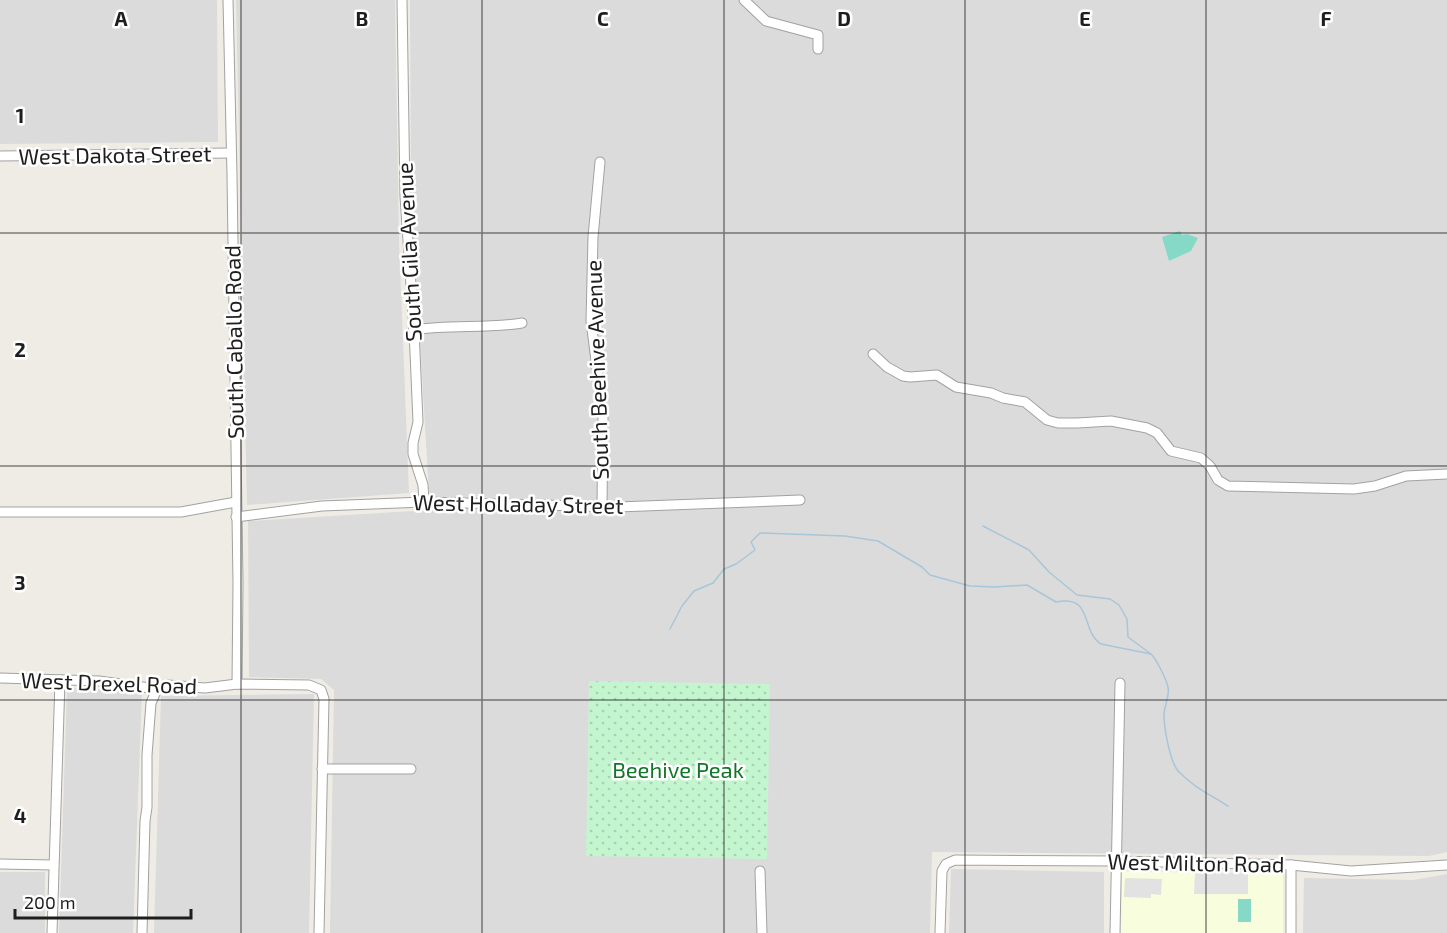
<svg xmlns="http://www.w3.org/2000/svg" width="1447" height="933" font-family="'Exo 2',sans-serif">
<defs>
<pattern id="park-dots" width="8" height="8" patternUnits="userSpaceOnUse" patternTransform="scale(1.5)"><rect width="8" height="8" fill="#c3f6cf"/><path d="M2 2h.1M6 6h.1" fill="none" stroke="#a7d2b1" stroke-width="1.8" stroke-linecap="round"/></pattern>
</defs>
<rect width="100%" height="100%" fill="#eeece4"/>
<!-- residential -->
<g fill="#dcdbdb">
<path d="M 0,0 L 217,0 L 218,142 L 0,144 Z"/>
<path d="M 236,0 L 395,0 L 399,241 L 409,493 L 247,505 Z"/>
<path d="M 410,0 L 1447,0 L 1447,852 L 1429,856 L 932,852 L 930,933 L 330,933 L 334,690 L 321,679 L 249,677 L 248,521 L 430,510 L 411,191 Z"/>
<path d="M 67,688 L 142,691 L 133,933 L 59,933 Z"/>
<path d="M 314,694 L 309,933 L 154,933 L 161,696 Z"/>
<path d="M 951,869 L 1104,872 L 1104,933 L 949,933 Z"/>
<rect x="0" y="872" width="45" height="61"/>
<path d="M 1447,874 L 1447,933 L 1303,933 L 1304,878 L 1413,880 Z"/>
</g>
<!-- education -->
<path fill="#f8fdde" d="M 1122,872 L 1283,873 L 1283,933 L 1121,933 Z"/>
<!-- park -->
<path fill="url(#park-dots)" d="M 589,681 L 770,684 L 767,859 L 586,856 Z"/>
<!-- pitch -->
<g fill="#86d9c6">
<path d="M 1180,231 L 1182,235 L 1187,234 L 1198,238 L 1191,251 L 1169,261 L 1162,237 Z"/>
<rect x="1238" y="899" width="13" height="23"/>
</g>
<!-- parking -->
<g fill="#e2e2e2">
<path d="M 1195,872 L 1248,873 L 1248,894 L 1194,894 Z"/>
<path d="M 1125,878 L 1162,879 L 1161,895 L 1151,894 L 1151,898 L 1124,897 Z"/>
</g>
<g fill="none" stroke-linecap="round" stroke-linejoin="round">
<!-- stream -->
<g stroke="#a7c6da" stroke-width="1.5">
<path d="M 983,526 L 1029,550 L 1049,572 L 1077,595 L 1110,599 L 1119,605 L 1127,619 L 1128,637 L 1151,654"/>
<path d="M 670,629 L 682,606 L 694,591 L 713,583 L 724,569 L 736,564 L 755,550 L 751,542 L 760,533 L 845,536 L 878,541 L 922,567 L 930,575 L 970,586 L 995,587 L 1027,585 L 1056,602 C 1094,594 1080,631 1101,644 L 1151,654 C 1157,660 1166,679 1168,687 C 1170,696 1164,706 1164,715 C 1164,728 1170,763 1179,772 C 1195,788 1209,794 1228,806"/>
</g>
<defs>
<g id="minor">
<path d="M 228,0 L 232,175 L 238,584 L 237,684"/>
<path d="M 402,0 L 405,196 L 414,330 L 418,422 L 413,443 L 413,454 L 423,485 L 424,502"/>
<path d="M 744,0 L 766,21 L 818,35 L 818,49"/>
<path d="M 0,156 L 231,153"/>
<path d="M 600,162 L 593,237 L 591,321 L 603,416 L 602,506"/>
<path d="M 414,330 C 450,324 486,329 522,323"/>
<path d="M 873,354 L 887,367 L 903,376 L 910,377 L 937,375 L 956,387 L 991,393 L 1003,398 L 1025,402 L 1047,420 L 1058,423 L 1077,423 L 1111,421 L 1147,428 L 1157,433 L 1171,451 L 1201,458 L 1210,466 L 1218,480 L 1228,486 L 1354,489 L 1375,486 L 1406,476 L 1447,474"/>
<path d="M 0,512 L 181,512 L 236,502"/>
<path d="M 236,517 L 322,506 L 424,502 L 618,507 L 800,500"/>
<path d="M 0,678 L 99,681 L 157,689 L 168,685 L 205,688 L 237,684 L 309,685 L 321,690 L 324,699 L 319,933"/>
<path d="M 322,769 L 411,769"/>
<path d="M 0,864 L 53,865"/>
<path d="M 1291,865 L 1291,933"/>
<path d="M 760,871 L 762,933"/>
<path d="M 52,933 L 60,680"/>
<path d="M 142,933 L 145,821 L 147,807 L 147,755 L 151,703 L 157,689"/>
<path d="M 940,933 L 942,871 L 946,864 L 955,860 L 1116,861 L 1291,865 L 1351,871 L 1447,865"/>
<path d="M 1115,933 L 1120,683"/>
</g>
</defs>
<!-- minor casing -->
<use href="#minor" stroke="#a2a2a2" stroke-width="11"/>
<!-- minor -->
<use href="#minor" stroke="#fff" stroke-width="9"/>
</g>
<!-- grid -->
<path fill="none" stroke="#1e1e1e" stroke-width="1.5" stroke-opacity="0.55" d="M 241,0 L 241,933M 482,0 L 482,933M 724,0 L 724,933M 965,0 L 965,933M 1206,0 L 1206,933M 0,233 L 1447,233M 0,466 L 1447,466M 0,700 L 1447,700"/>
<g text-anchor="middle" stroke-width="5" stroke-linejoin="round" paint-order="stroke">
<!-- street labels -->
<g font-size="22" fill="#1e1e1e" stroke="#fff">
<text transform="translate(115 155) rotate(-1)" y="8">West Dakota Street</text>
<text transform="translate(409 252) rotate(-93)" y="8">South Gila Avenue</text>
<text transform="translate(234 342) rotate(-91)" y="8">South Caballo Road</text>
<text transform="translate(597 370) rotate(-92)" y="8">South Beehive Avenue</text>
<text transform="translate(518 504) rotate(1)" y="8">West Holladay Street</text>
<text transform="translate(109 683) rotate(2)" y="8">West Drexel Road</text>
<text transform="translate(1196 863) rotate(1)" y="8">West Milton Road</text>
</g>
<!-- park labels -->
<g font-size="22" fill="#11762a" stroke="#fff">
<text x="678" y="778">Beehive Peak</text>
</g>
</g>
<g font-size="20" text-anchor="middle" font-weight="bold" fill="#1e1e1e" stroke="#fff" stroke-width="5" stroke-linejoin="round" paint-order="stroke">
<text x="121" y="26">A</text>
<text x="362" y="26">B</text>
<text x="603" y="26">C</text>
<text x="844" y="26">D</text>
<text x="1085" y="26">E</text>
<text x="1326" y="26">F</text>
<text x="20" y="123">1</text>
<text x="20" y="357">2</text>
<text x="20" y="590">3</text>
<text x="20" y="823">4</text>
</g>
<!-- scale -->
<path d="M15 909v9h176v-9" fill="none" stroke="#1e1e1e" stroke-width="3"/>
<text x="24" y="909" font-size="18" fill="#1e1e1e" stroke="#ffffff" stroke-width="4.5" paint-order="stroke">200 m</text>
</svg>
